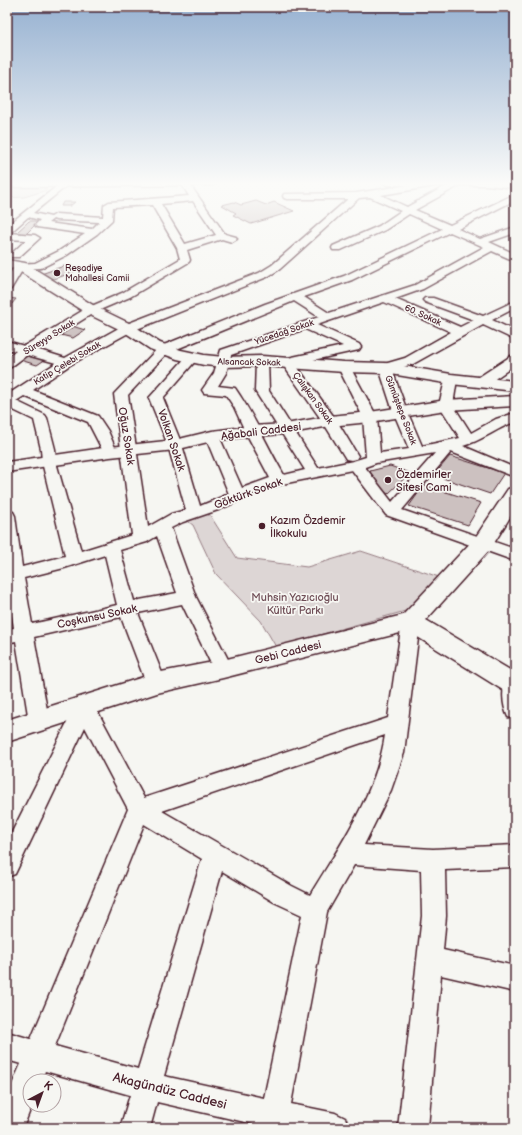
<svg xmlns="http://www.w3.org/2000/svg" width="522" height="1135" font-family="'Balsamiq Sans',sans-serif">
<rect width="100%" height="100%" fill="#f6f6f2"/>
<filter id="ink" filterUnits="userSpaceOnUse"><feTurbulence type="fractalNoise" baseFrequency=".025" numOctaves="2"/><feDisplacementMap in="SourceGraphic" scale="8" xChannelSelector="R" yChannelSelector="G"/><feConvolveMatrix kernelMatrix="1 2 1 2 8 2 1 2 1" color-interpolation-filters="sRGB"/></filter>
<g filter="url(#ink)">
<!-- green -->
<g fill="#ddd6d5" stroke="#947a80">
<path d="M 41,186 L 47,190 L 24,197 L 7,198 L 7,187 Z"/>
<path d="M 208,512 L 237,558 L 307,567 L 361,551 L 442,578 L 409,610 L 276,647 L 261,621 L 216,574 L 193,525 L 184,519 Z"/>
</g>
<!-- building -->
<g fill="#ccc1c0" stroke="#4a1f2b">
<path d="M 256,201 L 266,205 L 274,202 L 294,211 L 251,224 L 233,215 L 236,213 L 222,205 L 234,202 L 241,205 Z"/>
<path d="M 63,202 L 75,202 L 70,206 L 61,206 Z"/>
<path d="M 29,221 L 39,221 L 26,234 L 16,233 Z"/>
<path d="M 64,266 L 74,272 L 51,280 L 41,274 Z"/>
<path d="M 7,298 L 16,299 L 11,305 L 7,305 Z"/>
<path d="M 72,326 L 85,330 L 73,338 L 61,335 Z"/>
<path d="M 28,353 L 46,359 L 37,365 L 20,360 Z"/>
<path d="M 450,456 L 504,473 L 490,494 L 434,475 Z"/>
<path d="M 390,466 L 410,473 L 388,494 L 376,486 L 370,471 Z"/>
<path d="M 424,485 L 481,503 L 468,525 L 409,506 Z"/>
</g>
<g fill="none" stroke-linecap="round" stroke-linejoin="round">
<defs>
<g id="minor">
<path d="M 62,182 L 66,182 L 69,184 L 33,213 L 51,217 L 56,214 L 103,217 L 104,205 L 109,202 L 189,196 L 181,183 L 182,182 L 188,182 L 225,234 L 236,237 L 237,239 L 232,242 L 222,239 L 187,250 L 190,260 L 189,262 L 130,297 L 95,312 L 36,349 L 65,358 L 124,325 L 259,273 L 272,265 L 348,199 L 287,199 L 284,198 L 283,196 L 284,194 L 356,193 L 428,182 L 445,182 L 441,185 L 381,195 L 407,207 L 453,182 L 463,182 L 462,184 L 415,210 L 450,225 L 515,194 L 515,200 L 458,229 L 480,239 L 515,227 L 515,233 L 489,242 L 515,254 L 515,261 L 492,251 L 423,289 L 395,299 L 460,327 L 474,320 L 425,302 L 423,300 L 425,298 L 433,298 L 483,316 L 515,301 L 515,308 L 492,320 L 515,331 L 515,340 L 483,325 L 413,364 L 392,370 L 407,411 L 422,446 L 460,438 L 439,405 L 446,376 L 456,376 L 457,379 L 453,405 L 471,433 L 496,419 L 515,413 L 515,422 C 497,428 481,441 463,446 L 515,468 L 515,477 L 451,452 L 402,510 L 515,549 L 515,561 L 386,515 L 352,470 L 282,484 L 260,491 L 221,509 L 183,522 L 171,528 L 196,597 L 233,669 L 230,674 L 223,676 L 216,674 L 182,604 L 138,613 L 166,683 L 163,688 L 156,690 L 149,688 L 146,683 L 121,617 L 34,637 L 49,721 L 46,727 L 39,729 L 32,727 L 29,721 L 16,641 L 7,643 L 7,629 L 14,628 L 7,582 L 7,511 L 13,512 L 15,516 L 22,567 L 65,556 L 42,462 L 41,449 L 34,420 L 7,407 L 7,395 L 56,363 L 27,355 L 11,367 L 7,368 L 7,358 L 16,351 L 7,349 L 7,341 L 24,346 L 87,308 L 122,293 L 180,259 L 177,248 L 152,205 L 113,207 L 112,220 L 97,234 L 67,255 L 41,268 L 23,269 L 11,289 L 7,290 L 7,278 L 16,264 L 35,263 L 59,251 L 85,234 L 37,227 L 35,225 L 40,220 L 28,217 L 10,233 L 35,235 L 40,238 L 19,257 L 11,257 L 10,255 L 26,240 L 7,239 L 7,226 ZM 370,197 L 401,211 L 379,226 L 333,246 L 332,248 L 333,250 L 341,250 L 385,230 L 409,214 L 442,229 L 344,276 L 265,304 L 159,347 L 114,394 L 132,535 L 81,551 L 56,462 L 55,449 L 47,418 L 45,415 L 16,401 L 24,396 L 88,422 L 105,455 L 110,456 L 115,455 L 117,452 L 108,431 L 98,416 L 33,390 L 70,365 L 132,331 L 267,277 L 280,269 L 359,198 ZM 193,201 L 216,235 L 185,244 L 161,204 ZM 53,219 L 56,220 L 99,222 L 92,229 L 48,223 ZM 450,232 L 484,247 L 415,285 L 329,313 L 304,297 L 352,280 ZM 294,301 L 319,317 L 221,350 L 214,373 L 202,390 L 204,393 L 226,395 L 234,407 L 245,431 L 270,478 L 242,488 L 219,436 L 217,433 L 212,432 L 207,433 L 205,436 L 229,494 L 200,506 L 182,445 L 163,398 L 198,358 L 196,355 L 188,355 L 149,398 L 168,445 L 186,510 L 171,514 L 148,527 L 128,395 L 167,353 ZM 384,302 L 451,332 L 405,358 L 381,365 L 379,368 L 393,411 L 409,449 L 380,453 L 377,417 L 350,367 L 348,364 L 340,364 L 338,367 L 363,417 L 366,457 L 353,461 L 318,468 L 269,391 L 268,361 L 266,358 L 258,358 L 256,361 L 255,391 L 305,470 L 284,475 C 267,446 254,415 235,388 L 218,386 L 226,373 L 231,355 L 305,329 L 343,346 L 283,359 L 281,362 L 323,422 L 346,459 L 351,460 L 356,459 L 358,456 L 337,421 L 295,364 L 359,350 L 361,347 L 359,344 L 317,325 ZM 435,453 L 392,502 L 365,467 L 376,463 ZM 157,536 L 177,593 L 134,601 L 120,550 L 147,542 ZM 105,555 L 117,605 L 32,624 L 24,578 L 64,568 Z"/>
<path d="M 515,355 L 515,365 L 486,385 L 476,385 L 475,382 L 476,379 L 511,356 Z"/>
<path d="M 411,615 L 417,617 L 420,622 L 404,753 L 391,790 L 364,845 L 433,849 L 515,845 L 515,867 L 445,870 L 446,916 L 443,950 L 515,966 L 515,992 L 441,975 L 428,1128 L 398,1128 L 422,916 L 421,870 L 354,865 L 327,912 L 291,1104 L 335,1113 L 345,1118 L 350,1128 L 257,1128 L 258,1125 L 157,1102 L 150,1128 L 120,1128 L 130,1095 L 45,1071 L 41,1081 L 30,1081 L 30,1105 L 32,1105 L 23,1128 L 7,1128 L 7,1096 L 21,1064 L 7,1060 L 7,1032 L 31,1039 L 128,809 L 85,727 L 15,874 L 7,877 L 7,842 L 78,701 L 85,699 L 92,701 L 144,798 L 388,718 L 402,622 L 405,617 ZM 385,735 C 377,792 340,846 310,895 L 292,886 L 162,811 ZM 144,824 L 202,859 L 138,1069 L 55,1046 ZM 222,871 L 274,902 L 302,915 L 264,1098 L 164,1076 Z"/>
<path d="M 515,674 L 515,719 L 508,717 C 502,705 501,686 508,676 Z"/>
</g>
<g id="tertiary">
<path d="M 7,182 L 217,182 L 212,185 L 7,187 Z"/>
<path d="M 382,182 L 515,182 L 515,188 L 487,185 L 387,185 Z"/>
<path d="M 7,260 L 25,263 L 96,307 L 133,325 L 160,343 L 181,350 L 204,355 L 224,357 L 262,356 L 344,362 L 385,363 L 451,374 L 515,381 L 515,391 L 451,384 L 385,373 L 344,372 L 262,366 L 224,367 L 204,365 L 177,359 L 150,349 L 123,331 L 86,313 L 16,269 L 7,268 Z"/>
<path d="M 515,396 L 515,406 L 446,410 L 370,422 L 330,426 L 286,434 L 252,436 L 212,441 L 175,450 L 110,457 L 7,472 L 7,462 L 110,447 L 175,440 L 212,431 L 252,426 L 286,424 L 330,416 L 370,412 L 446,400 Z"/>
</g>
<path id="secondary" d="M 515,487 L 515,509 L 491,548 L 426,620 L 515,673 L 515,695 L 506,692 L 408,631 L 223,678 L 157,693 L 7,742 L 7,720 L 156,673 L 223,660 L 403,615 L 475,538 L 508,489 Z"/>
</defs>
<!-- minor casing -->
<use href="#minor" stroke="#4a1f2b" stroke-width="3"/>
<!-- tertiary casing -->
<use href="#tertiary" stroke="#4a1f2b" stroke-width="3"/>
<!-- secondary casing -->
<use href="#secondary" stroke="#4a1f2b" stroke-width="3"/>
<!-- minor -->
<use href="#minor" fill="#f6f6f2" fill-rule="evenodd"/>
<!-- tertiary -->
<use href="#tertiary" fill="#f6f6f2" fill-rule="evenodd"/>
<!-- secondary -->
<use href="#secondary" fill="#f6f6f2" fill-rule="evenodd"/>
</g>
</g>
<!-- sky -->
<linearGradient id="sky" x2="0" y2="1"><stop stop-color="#96b1d1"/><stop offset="0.54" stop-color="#fbfbf9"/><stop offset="1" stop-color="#fbfbf9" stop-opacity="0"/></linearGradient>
<rect width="522" height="340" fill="url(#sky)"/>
<!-- markers -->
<g fill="#4a1f2b" stroke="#f6f6f2" stroke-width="1.5">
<circle cx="57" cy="273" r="4"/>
<circle cx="388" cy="480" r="4"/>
<circle cx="262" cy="526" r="4"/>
</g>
<g text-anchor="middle" stroke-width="3.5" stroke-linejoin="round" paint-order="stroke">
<!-- far-poi labels -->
<g font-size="9" fill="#4a1f2b" stroke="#f6f6f2" text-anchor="start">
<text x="65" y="271">Reşadiye<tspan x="65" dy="10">Mahallesi Camii</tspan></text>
</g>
<!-- far-street labels -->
<g font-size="9" fill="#4a1f2b" stroke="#f6f6f2">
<text transform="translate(423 315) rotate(24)" y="3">60. Sokak</text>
<text transform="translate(284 332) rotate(-19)" y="3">Yücedağ Sokak</text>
<text transform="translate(49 337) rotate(-32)" y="3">Süreyya Sokak</text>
<text transform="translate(249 362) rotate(1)" y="3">Alsancak Sokak</text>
<text transform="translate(67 363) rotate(-31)" y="3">Katip Çelebi Sokak</text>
<text transform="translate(313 398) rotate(54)" y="3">Çalışkan Sokak</text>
<text transform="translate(401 410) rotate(69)" y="3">Gümüştepe Sokak</text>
</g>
<!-- street labels -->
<g font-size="11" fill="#4a1f2b" stroke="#f6f6f2">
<text transform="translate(261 431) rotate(-7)" y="4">Ağabali Caddesi</text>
<text transform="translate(127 436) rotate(81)" y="4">Oğuz Sokak</text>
<text transform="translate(172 440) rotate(71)" y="4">Volkan Sokak</text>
<text transform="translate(248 493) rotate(-20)" y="4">Göktürk Sokak</text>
<text transform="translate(97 616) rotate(-12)" y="4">Coşkunsu Sokak</text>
<text transform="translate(288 652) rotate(-14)" y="4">Gebi Caddesi</text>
</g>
<!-- poi labels -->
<g font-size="11" fill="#4a1f2b" stroke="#f6f6f2" text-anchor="start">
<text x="396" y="478">Özdemirler<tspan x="396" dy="13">Sitesi Cami</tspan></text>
<text x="270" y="524">Kazım Özdemir<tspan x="270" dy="13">İlkokulu</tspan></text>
</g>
<!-- park labels -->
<g font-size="11" fill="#6f4d56" stroke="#f6f6f2">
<text x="295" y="601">Muhsin Yazıcıoğlu<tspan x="295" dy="13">Kültür Parkı</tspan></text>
</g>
<!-- near-street labels -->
<g font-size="13" fill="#4a1f2b" stroke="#f6f6f2">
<text transform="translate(170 1090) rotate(14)" y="5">Akagündüz Caddesi</text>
</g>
</g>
<!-- margin -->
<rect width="522" height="1135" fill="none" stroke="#f6f6f2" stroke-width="24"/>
<rect x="12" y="12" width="498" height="1111" fill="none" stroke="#4a1f2b" stroke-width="1.5" filter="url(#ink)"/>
<!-- north arrow -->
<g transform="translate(42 1093) rotate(41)"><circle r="19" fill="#f6f6f2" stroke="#b1a0a2"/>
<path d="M0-3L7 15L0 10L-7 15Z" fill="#4a1f2b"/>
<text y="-6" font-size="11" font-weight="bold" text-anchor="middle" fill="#4a1f2b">K</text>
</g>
</svg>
